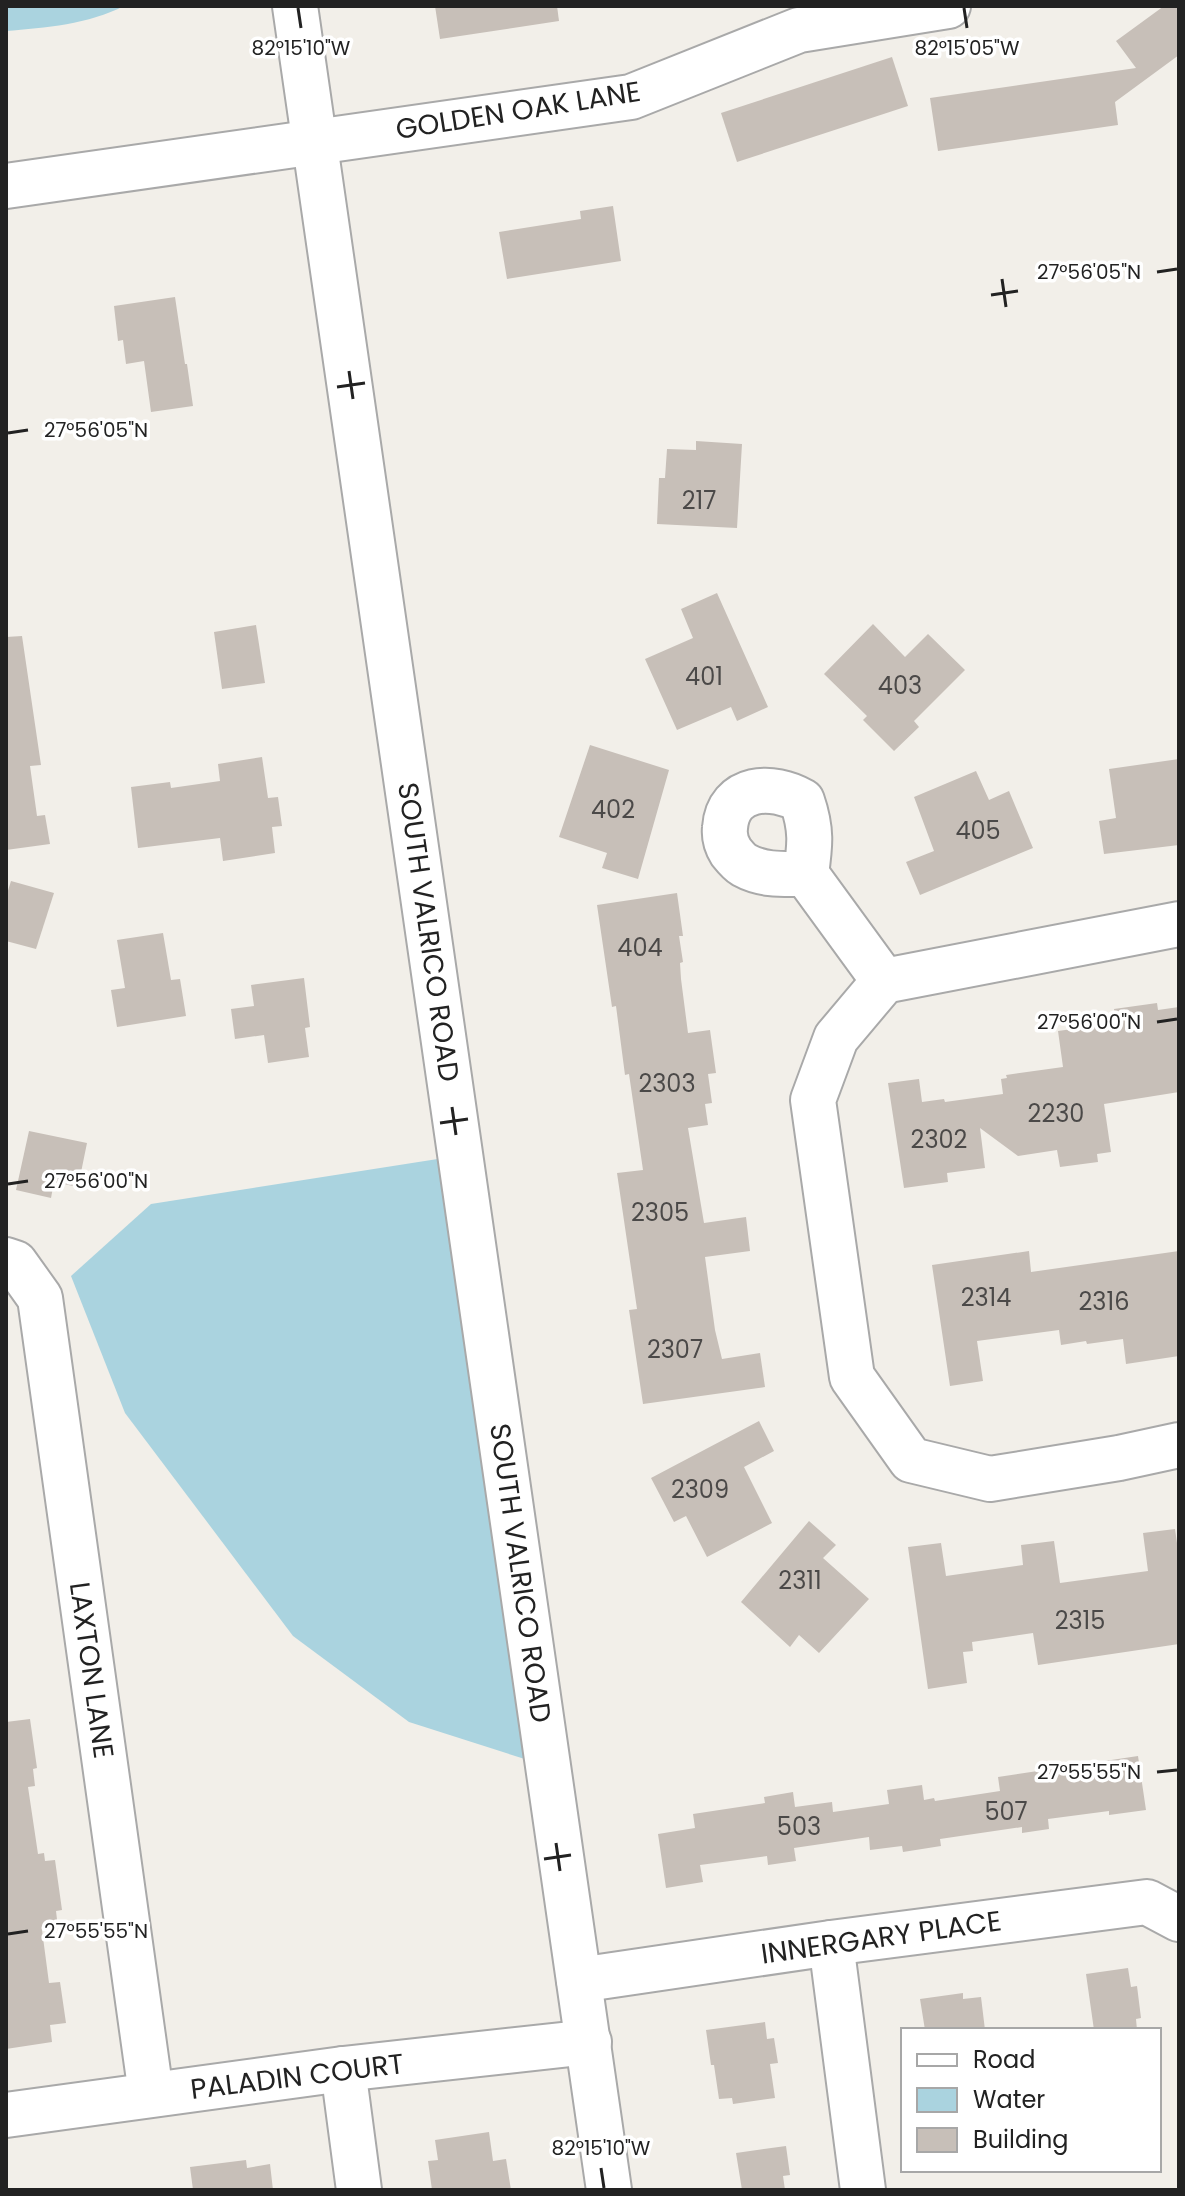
<svg xmlns="http://www.w3.org/2000/svg" width="1185" height="2196" font-family="Poppins,sans-serif">
<rect width="100%" height="100%" fill="#f2efe9"/>
<!-- water -->
<g fill="#aad3df">
<path d="M 6,6 L 124,6 C 89,24 45,28 6,31 Z"/>
<path d="M 444,1158 L 531,1761 L 409,1722 L 293,1636 L 125,1413 L 71,1276 L 151,1204 Z"/>
</g>
<!-- building -->
<g fill="#c7bfb8">
<path d="M 435,6 L 557,6 L 559,21 L 440,39 Z"/>
<path d="M 1164,6 L 1179,6 L 1179,55 L 1115,102 L 1118,125 L 938,151 L 930,98 L 1136,68 L 1116,41 Z"/>
<path d="M 892,57 L 908,106 L 737,162 L 721,113 Z"/>
<path d="M 613,206 L 621,261 L 507,279 L 499,232 L 581,219 L 580,211 Z"/>
<path d="M 175,297 L 185,364 L 187,364 L 193,406 L 151,412 L 144,361 L 126,364 L 123,340 L 118,341 L 114,306 Z"/>
<path d="M 696,441 L 742,444 L 737,528 L 657,524 L 659,478 L 665,478 L 667,449 L 696,450 Z"/>
<path d="M 717,593 L 768,707 L 737,721 L 731,707 L 677,730 L 645,659 L 693,638 L 681,609 Z"/>
<path d="M 873,624 L 905,657 L 928,634 L 965,670 L 914,721 L 919,727 L 894,751 L 863,720 L 867,716 L 824,674 Z"/>
<path d="M 256,625 L 265,683 L 222,689 L 214,632 Z"/>
<path d="M 22,636 L 41,765 L 30,766 L 37,816 L 45,815 L 50,844 L 6,850 L 6,637 Z"/>
<path d="M 590,745 L 669,770 L 638,879 L 602,868 L 607,853 L 559,837 Z"/>
<path d="M 262,757 L 268,798 L 278,797 L 282,826 L 272,827 L 275,853 L 223,861 L 220,838 L 138,848 L 131,787 L 170,782 L 171,788 L 220,781 L 218,764 Z"/>
<path d="M 1179,759 L 1179,845 L 1104,854 L 1099,821 L 1116,818 L 1109,769 Z"/>
<path d="M 976,771 L 989,800 L 1009,791 L 1033,848 L 920,895 L 906,862 L 934,851 L 914,797 Z"/>
<path d="M 11,881 L 54,893 L 36,949 L 6,941 L 6,897 Z"/>
<path d="M 677,893 L 683,936 L 679,936 L 683,962 L 680,963 L 681,979 L 688,1033 L 710,1030 L 716,1073 L 708,1074 L 712,1103 L 705,1104 L 708,1125 L 688,1128 L 704,1223 L 746,1217 L 750,1251 L 705,1257 L 715,1330 L 722,1359 L 760,1353 L 765,1387 L 643,1404 L 629,1310 L 637,1309 L 617,1173 L 643,1170 L 629,1074 L 625,1075 L 616,1006 L 612,1007 L 597,905 Z"/>
<path d="M 163,933 L 171,980 L 180,979 L 186,1016 L 117,1027 L 111,990 L 125,988 L 117,940 Z"/>
<path d="M 304,978 L 310,1027 L 305,1028 L 309,1057 L 268,1063 L 264,1035 L 235,1039 L 231,1009 L 254,1006 L 251,985 Z"/>
<path d="M 1157,1003 L 1158,1010 L 1179,1007 L 1179,1092 L 1104,1104 L 1111,1152 L 1097,1154 L 1098,1162 L 1060,1167 L 1057,1150 L 1018,1156 L 980,1128 L 985,1168 L 947,1173 L 948,1182 L 904,1188 L 888,1083 L 919,1079 L 922,1102 L 944,1099 L 945,1102 L 1003,1094 L 1001,1079 L 1007,1078 L 1006,1075 L 1063,1067 L 1058,1031 L 1116,1023 L 1114,1009 Z"/>
<path d="M 29,1131 L 87,1143 L 78,1187 L 54,1182 L 51,1198 L 16,1190 Z"/>
<path d="M 1029,1251 L 1031,1272 L 1179,1251 L 1179,1356 L 1126,1364 L 1123,1339 L 1087,1344 L 1086,1341 L 1061,1345 L 1059,1330 L 977,1341 L 983,1381 L 950,1386 L 932,1265 Z"/>
<path d="M 759,1421 L 774,1451 L 744,1467 L 772,1523 L 707,1557 L 686,1516 L 674,1522 L 651,1478 Z"/>
<path d="M 809,1521 L 836,1545 L 823,1558 L 869,1599 L 819,1653 L 799,1635 L 790,1647 L 741,1602 Z"/>
<path d="M 1175,1529 L 1179,1557 L 1179,1644 L 1038,1665 L 1033,1633 L 972,1642 L 973,1651 L 963,1652 L 967,1683 L 928,1689 L 908,1547 L 941,1543 L 946,1576 L 1023,1565 L 1021,1545 L 1054,1541 L 1060,1583 L 1148,1571 L 1143,1533 Z"/>
<path d="M 30,1719 L 37,1768 L 33,1769 L 35,1786 L 28,1787 L 38,1854 L 44,1853 L 45,1861 L 55,1860 L 62,1910 L 56,1911 L 58,1928 L 42,1930 L 49,1983 L 60,1982 L 66,2023 L 50,2025 L 52,2042 L 6,2049 L 6,1722 Z"/>
<path d="M 1138,1756 L 1146,1810 L 1109,1815 L 1109,1811 L 1048,1819 L 1049,1829 L 1022,1833 L 1022,1827 L 940,1839 L 941,1846 L 903,1852 L 902,1846 L 870,1850 L 869,1837 L 794,1848 L 796,1861 L 768,1865 L 767,1856 L 700,1865 L 703,1882 L 666,1888 L 658,1834 L 695,1828 L 693,1814 L 765,1803 L 764,1797 L 793,1792 L 795,1807 L 832,1802 L 833,1812 L 889,1804 L 887,1790 L 922,1785 L 924,1800 L 934,1798 L 935,1801 L 1000,1791 L 998,1777 Z"/>
<path d="M 1128,1968 L 1131,1987 L 1137,1986 L 1141,2018 L 1136,2019 L 1137,2030 L 1094,2030 L 1086,1974 Z"/>
<path d="M 963,1993 L 963,1999 L 981,1997 L 985,2030 L 925,2030 L 920,1999 Z"/>
<path d="M 765,2022 L 767,2039 L 774,2038 L 778,2063 L 770,2064 L 775,2098 L 733,2104 L 732,2098 L 719,2099 L 714,2065 L 711,2065 L 706,2030 Z"/>
<path d="M 489,2132 L 493,2161 L 506,2159 L 511,2190 L 432,2190 L 428,2161 L 438,2160 L 435,2140 Z"/>
<path d="M 786,2146 L 790,2175 L 783,2176 L 785,2190 L 742,2190 L 736,2153 Z"/>
<path d="M 246,2160 L 247,2168 L 270,2164 L 273,2190 L 193,2190 L 190,2167 Z"/>
</g>
<g fill="none" stroke-linecap="round" stroke-linejoin="round">
<defs>
<g id="minor">
<path d="M 295,6 L 609,2190"/>
<path d="M 6,186 L 631,97 L 799,30 L 948,6"/>
<path d="M 806,874 C 785,874 764,876 744,865 C 739,862 735,857 731,852 C 726,844 724,837 725,828 C 728,785 773,784 802,801 C 812,830 810,845 806,874 L 884,981"/>
<path d="M 1179,924 L 884,981 L 836,1038 L 813,1100 L 852,1377 L 911,1460 L 990,1479 L 1119,1458 L 1179,1445"/>
<path d="M 6,1260 L 15,1263 L 40,1298 L 151,2094"/>
<path d="M 831,1943 L 863,2190"/>
<path d="M 579,1980 L 831,1943 L 1147,1902 L 1179,1919"/>
<path d="M 343,2069 L 359,2190"/>
<path d="M 6,2115 L 343,2069 L 589,2042"/>
</g>
</defs>
<!-- minor casing -->
<use href="#minor" stroke="#a9a9a9" stroke-width="48"/>
<!-- minor -->
<use href="#minor" stroke="#fff" stroke-width="44"/>
</g>
<!-- ticks -->
<path fill="none" stroke="#222" stroke-width="3" d="M 298,8 L 301,28M 964,8 L 967,28M 1157,272 L 1177,269M 1002,279 L 1006,307M 991,295 L 1018,291M 349,371 L 353,399M 337,387 L 365,383M 8,433 L 28,430M 1157,1022 L 1177,1019M 452,1107 L 456,1135M 440,1123 L 468,1119M 8,1184 L 28,1181M 1157,1772 L 1177,1770M 556,1843 L 560,1871M 544,1859 L 571,1855M 8,1934 L 28,1931M 601,2168 L 604,2188"/>
<g text-anchor="middle" stroke-width="7" stroke-linejoin="round" paint-order="stroke">
<!-- number labels -->
<g font-size="24" fill="#4b4948">
<text x="699" y="509">217</text>
<text x="704" y="685">401</text>
<text x="900" y="694">403</text>
<text x="613" y="818">402</text>
<text x="978" y="839">405</text>
<text x="640" y="956">404</text>
<text x="667" y="1092">2303</text>
<text x="1056" y="1122">2230</text>
<text x="939" y="1148">2302</text>
<text x="660" y="1221">2305</text>
<text x="986" y="1306">2314</text>
<text x="1104" y="1310">2316</text>
<text x="675" y="1358">2307</text>
<text x="700" y="1498">2309</text>
<text x="800" y="1589">2311</text>
<text x="1080" y="1629">2315</text>
<text x="1006" y="1820">507</text>
<text x="799" y="1835">503</text>
</g>
<!-- street labels -->
<g font-size="28" fill="#222" stroke="#fff">
<text transform="translate(518 110) rotate(-9)" y="10">GOLDEN OAK LANE</text>
<text transform="translate(429 932) rotate(82)" y="10">SOUTH VALRICO ROAD</text>
<text transform="translate(521 1573) rotate(82)" y="10">SOUTH VALRICO ROAD</text>
<text transform="translate(92 1670) rotate(82)" y="10">LAXTON LANE</text>
<text transform="translate(881 1937) rotate(-8)" y="10">INNERGARY PLACE</text>
<text transform="translate(297 2076) rotate(-7)" y="10">PALADIN COURT</text>
</g>
</g>
<g font-size="20" text-anchor="middle" fill="#222" stroke="#fff" stroke-width="7" stroke-linejoin="round" paint-order="stroke">
<text x="301" y="55">82°15'10"W</text>
<text x="967" y="55">82°15'05"W</text>
<text x="1089" y="279">27°56'05"N</text>
<text x="96" y="437">27°56'05"N</text>
<text x="1089" y="1029">27°56'00"N</text>
<text x="96" y="1188">27°56'00"N</text>
<text x="1089" y="1779">27°55'55"N</text>
<text x="96" y="1938">27°55'55"N</text>
<text x="601" y="2155">82°15'10"W</text>
</g>
<!-- border -->
<rect width="1185" height="2196" fill="none" stroke="#222222" stroke-width="16"/>
<!-- legend -->
<rect x="901" y="2028" width="260" height="144" fill="#ffffff" stroke="#a7a7a7" stroke-width="2"/>
<rect x="917" y="2054" width="40" height="12" fill="#ffffff" stroke="#a7a7a7" stroke-width="2"/>
<text x="973" y="2068" font-size="24" fill="#222222">Road</text>
<rect x="917" y="2088" width="40" height="24" fill="#aad3df" stroke="#a7a7a7" stroke-width="2"/>
<text x="973" y="2108" font-size="24" fill="#222222">Water</text>
<rect x="917" y="2128" width="40" height="24" fill="#c7bfb8" stroke="#a7a7a7" stroke-width="2"/>
<text x="973" y="2148" font-size="24" fill="#222222">Building</text>
</svg>
